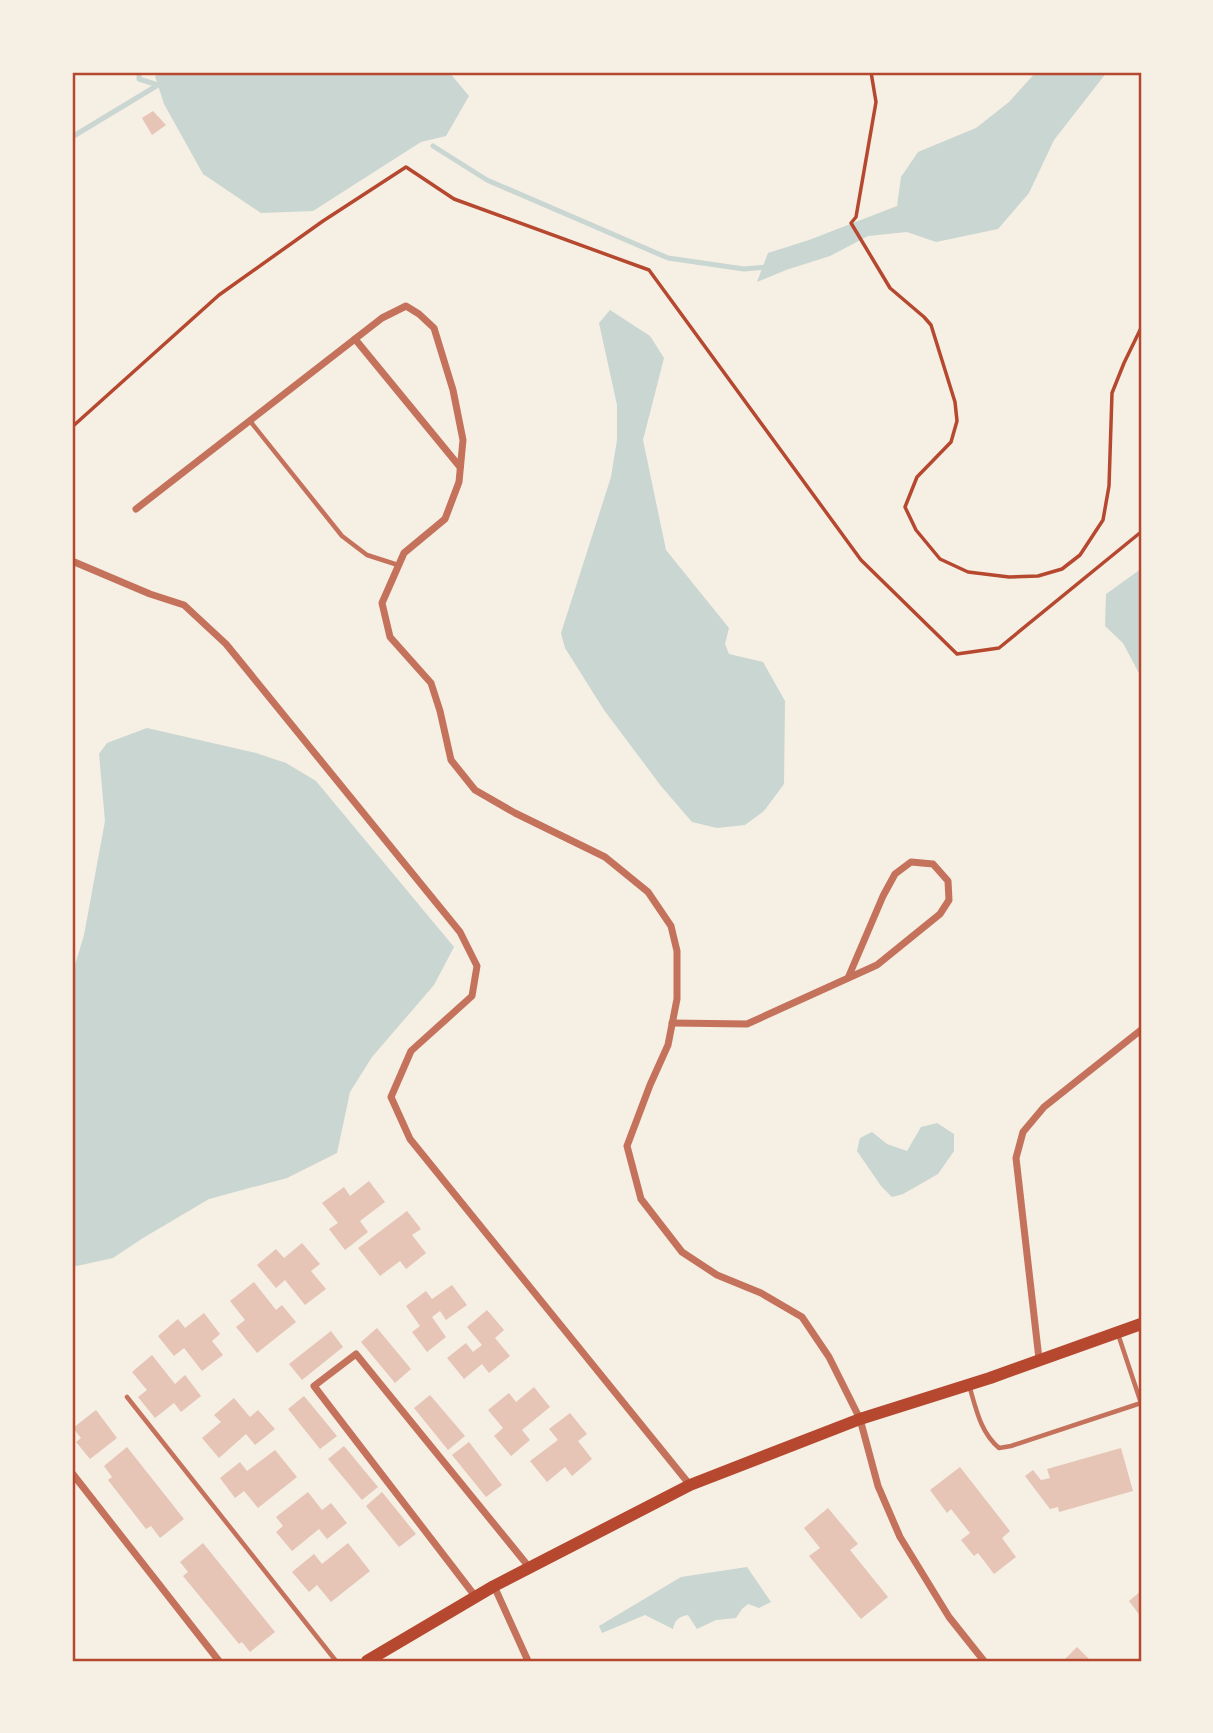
<svg xmlns="http://www.w3.org/2000/svg" width="1213" height="1733" font-family="'Public Sans',sans-serif">
<rect width="100%" height="100%" fill="#f6efe4"/>
<!-- water -->
<g fill="#c9d6d2">
<path d="M 162,72 L 449,72 L 469,96 L 446,136 L 421,142 L 313,211 L 261,213 L 203,174 L 164,104 L 155,76 Z"/>
<path d="M 1036,72 L 1107,72 L 1054,140 L 1029,193 L 998,229 L 936,242 L 907,232 L 868,236 L 830,256 L 786,270 L 757,282 L 768,253 L 809,240 L 897,206 L 901,177 L 918,152 L 976,128 L 1009,102 Z"/>
<path d="M 610,310 L 650,336 L 664,358 L 643,440 L 666,550 L 729,628 L 725,644 L 729,654 L 763,662 L 785,701 L 784,784 L 764,811 L 745,825 L 717,828 L 692,822 L 661,786 L 604,710 L 565,648 L 561,633 L 611,477 L 617,440 L 617,405 L 599,323 Z"/>
<path d="M 1141,569 L 1141,677 L 1123,643 L 1105,626 L 1106,594 Z"/>
<path d="M 147,728 L 256,753 L 286,763 L 316,781 L 454,947 L 434,985 L 372,1057 L 350,1092 L 337,1153 L 287,1178 L 209,1199 L 143,1238 L 113,1258 L 72,1267 L 72,975 L 84,935 L 105,821 L 99,754 L 107,743 Z"/>
<path d="M 937,1123 L 954,1134 L 954,1151 L 938,1174 L 903,1194 L 892,1197 L 881,1186 L 857,1151 L 860,1138 L 872,1132 L 887,1144 L 907,1151 L 921,1127 Z"/>
<path d="M 747,1567 L 771,1602 L 759,1608 L 748,1604 L 742,1609 L 736,1618 L 716,1620 L 697,1629 L 688,1615 C 678,1617 675,1620 673,1629 L 645,1615 L 602,1633 L 599,1626 L 681,1577 Z"/>
</g>
<g fill="none" stroke-linecap="round" stroke-linejoin="round">
<!-- stream -->
<g stroke="#c9d6d2" stroke-width="5">
<path d="M 139,72 L 139,79 L 158,85"/>
<path d="M 72,137 L 158,85"/>
<path d="M 433,146 L 487,180 L 668,258 L 744,269 L 767,267"/>
</g>
</g>
<!-- building -->
<g fill="#e6c5b7">
<path d="M 153,111 L 166,125 L 152,135 L 142,118 Z"/>
<path d="M 369,1181 L 385,1202 L 360,1221 L 368,1232 L 345,1250 L 329,1229 L 338,1223 L 322,1203 L 344,1187 L 350,1196 Z"/>
<path d="M 407,1211 L 421,1229 L 412,1235 L 426,1253 L 406,1269 L 400,1261 L 380,1276 L 358,1248 Z"/>
<path d="M 302,1243 L 320,1264 L 311,1271 L 326,1289 L 305,1305 L 285,1280 L 276,1288 L 257,1265 L 276,1249 L 284,1258 Z"/>
<path d="M 254,1282 L 276,1310 L 282,1305 L 296,1322 L 257,1353 L 236,1327 L 245,1320 L 230,1301 Z"/>
<path d="M 452,1285 L 467,1305 L 446,1320 L 440,1311 L 432,1317 L 446,1337 L 427,1352 L 412,1332 L 420,1326 L 406,1306 L 426,1291 L 432,1299 Z"/>
<path d="M 487,1310 L 504,1330 L 495,1338 L 510,1356 L 489,1373 L 482,1364 L 464,1379 L 447,1358 L 466,1343 L 473,1352 L 482,1345 L 467,1327 Z"/>
<path d="M 204,1313 L 220,1334 L 212,1341 L 223,1355 L 202,1371 L 184,1348 L 174,1356 L 158,1336 L 178,1319 L 185,1328 Z"/>
<path d="M 377,1328 L 411,1369 L 395,1383 L 361,1342 Z"/>
<path d="M 331,1331 L 343,1347 L 302,1380 L 289,1364 Z"/>
<path d="M 152,1355 L 175,1384 L 185,1375 L 201,1396 L 181,1412 L 174,1403 L 155,1418 L 138,1397 L 147,1390 L 132,1372 Z"/>
<path d="M 534,1387 L 550,1407 L 522,1430 L 530,1440 L 511,1456 L 494,1436 L 503,1428 L 488,1410 L 509,1393 L 516,1402 Z"/>
<path d="M 430,1395 L 465,1436 L 448,1450 L 414,1408 Z"/>
<path d="M 304,1396 L 337,1436 L 320,1449 L 288,1409 Z"/>
<path d="M 234,1398 L 250,1417 L 258,1410 L 275,1429 L 255,1445 L 246,1434 L 219,1458 L 202,1438 L 221,1422 L 214,1415 Z"/>
<path d="M 96,1410 L 117,1438 L 90,1459 L 76,1442 L 81,1438 L 73,1428 Z"/>
<path d="M 570,1413 L 587,1434 L 578,1441 L 592,1459 L 572,1476 L 565,1467 L 547,1482 L 530,1461 L 558,1440 L 549,1429 Z"/>
<path d="M 469,1442 L 502,1485 L 486,1497 L 452,1455 Z"/>
<path d="M 344,1446 L 378,1487 L 362,1500 L 328,1459 Z"/>
<path d="M 127,1447 L 184,1519 L 160,1538 L 151,1526 L 146,1529 L 108,1480 L 112,1477 L 104,1466 Z"/>
<path d="M 1121,1448 L 1133,1491 L 1059,1512 L 1058,1507 L 1050,1509 L 1025,1476 L 1033,1470 L 1041,1480 L 1050,1478 L 1047,1469 Z"/>
<path d="M 275,1450 L 297,1477 L 258,1508 L 244,1491 L 235,1498 L 220,1478 L 240,1462 L 247,1471 Z"/>
<path d="M 960,1467 L 1010,1531 L 1002,1538 L 1016,1557 L 994,1574 L 978,1553 L 974,1556 L 961,1540 L 970,1533 L 951,1509 L 947,1513 L 930,1490 Z"/>
<path d="M 308,1492 L 322,1510 L 331,1503 L 347,1523 L 327,1539 L 319,1529 L 292,1551 L 276,1532 L 283,1526 L 276,1517 Z"/>
<path d="M 382,1492 L 416,1534 L 399,1547 L 366,1506 Z"/>
<path d="M 828,1508 L 858,1544 L 850,1550 L 888,1597 L 861,1619 L 809,1556 L 820,1548 L 804,1528 Z"/>
<path d="M 203,1543 L 275,1632 L 250,1652 L 242,1642 L 239,1644 L 183,1576 L 188,1572 L 180,1562 Z"/>
<path d="M 348,1543 L 370,1571 L 331,1602 L 317,1585 L 309,1592 L 292,1572 L 314,1554 L 322,1564 Z"/>
<path d="M 1141,1591 L 1141,1617 L 1129,1601 Z"/>
<path d="M 1077,1647 L 1091,1661 L 1063,1661 Z"/>
</g>
<g fill="none" stroke-linecap="round" stroke-linejoin="round">
<!-- path -->
<g stroke="#b5482f" stroke-width="3.5">
<path d="M 871,72 L 876,102 L 856,217 L 851,223 L 890,288 L 924,317 L 931,325 L 955,402 L 957,421 L 951,442 L 917,477 L 905,507 L 916,530 L 940,559 L 968,572 L 1009,577 L 1038,576 L 1062,569 L 1080,555 L 1103,520 L 1109,486 L 1112,393 L 1124,363 L 1141,328"/>
<path d="M 72,427 L 219,295 L 323,221 L 406,167 L 454,199 L 649,270 L 861,560 L 957,654 L 999,648 L 1141,532"/>
</g>
<!-- service -->
<g stroke="#c5725c" stroke-width="4.5">
<path d="M 250,421 L 342,536 L 367,555 L 398,565"/>
<path d="M 1118,1334 L 1141,1403"/>
<path d="M 969,1385 C 976,1408 980,1432 999,1448 L 1011,1446 L 1141,1403"/>
<path d="M 127,1397 L 336,1661"/>
</g>
<!-- minor -->
<g stroke="#c5725c" stroke-width="7">
<path d="M 355,339 L 460,467"/>
<path d="M 136,509 L 382,318 L 406,306 L 419,314 L 434,328 L 453,390 L 463,440 L 459,482 L 445,519 L 404,553 L 382,603 L 390,637 L 431,683 L 440,711 L 451,760 L 475,790 L 515,813 L 605,857 L 648,892 L 671,926 L 677,951 L 677,999 L 668,1045 L 650,1085 L 627,1146 L 641,1199 L 682,1252 L 717,1275 L 761,1293 L 802,1317 L 829,1357 L 860,1419 L 878,1486 L 900,1537 L 949,1617 L 984,1661"/>
<path d="M 72,561 L 150,594 L 184,605 L 226,644 L 460,932 L 477,966 L 472,996 L 411,1051 L 391,1097 L 410,1139 L 690,1485"/>
<path d="M 672,1023 L 747,1024 L 877,965 L 940,914 L 949,900 L 948,881 L 933,864 L 911,862 L 895,874 L 883,896 L 848,978"/>
<path d="M 1039,1359 L 1016,1158 L 1023,1132 L 1044,1107 L 1141,1030"/>
<path d="M 72,1473 L 219,1661"/>
<path d="M 494,1586 L 528,1661"/>
<path d="M 475,1596 L 314,1386 L 356,1354 L 529,1567"/>
</g>
<!-- primary -->
<path stroke="#b5482f" stroke-width="12" d="M 367,1661 L 494,1586 L 690,1485 L 860,1419 L 990,1378 L 1141,1324"/>
</g>
<!-- border -->
<rect width="1213" height="1733" fill="none" stroke="#f6efe4" stroke-width="147"/>
<rect x="74" y="74" width="1066" height="1586" fill="none" stroke="#b5482f" stroke-width="2.5"/>
</svg>
